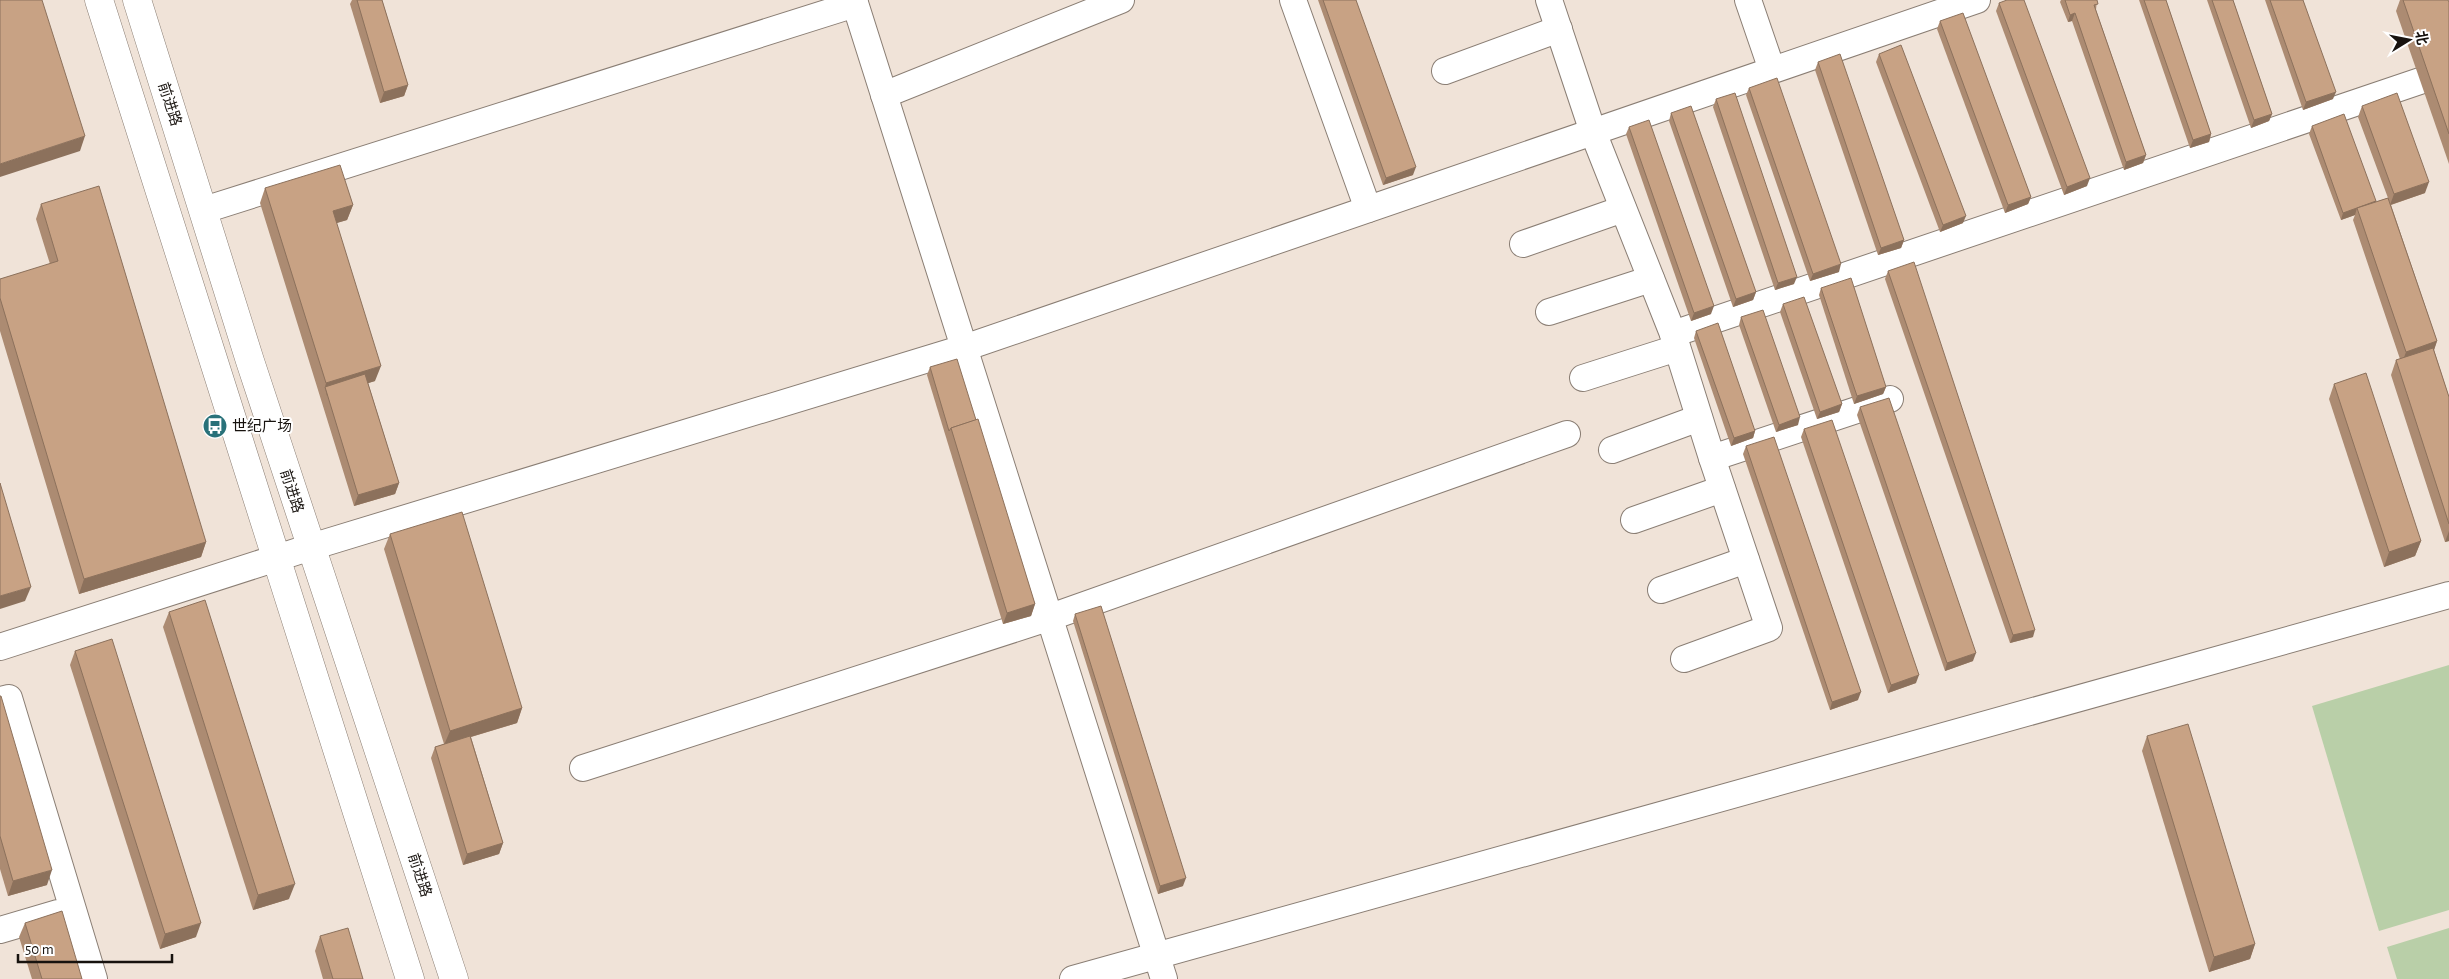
<svg xmlns="http://www.w3.org/2000/svg" width="2449" height="979" font-family="'Alegreya Sans','Noto Sans SC',sans-serif">
<rect width="100%" height="100%" fill="#f0e3d8"/>
<!-- green -->
<g fill="#b9cfa8">
<path d="M 2449,665 L 2449,910 L 2379,931 L 2312,706 Z"/>
<path d="M 2449,928 L 2449,979 L 2397,979 L 2387,947 Z"/>
</g>
<g fill="none" stroke-linecap="round" stroke-linejoin="round">
<defs>
<g id="minor">
<path d="M 854,0 L 1164,979"/>
<path d="M 1293,0 L 1368,209"/>
<path d="M 1549,0 L 1593,132 L 1673,334 L 1712,458 L 1769,628 L 1684,659"/>
<path d="M 1748,0 L 1772,70"/>
<path d="M 1445,71 L 1559,29"/>
<path d="M 884,95 L 1121,0"/>
<path d="M 204,210 L 855,4"/>
<path d="M 1523,244 L 1623,209"/>
<path d="M 1549,312 L 1651,279"/>
<path d="M 1673,334 L 2420,81"/>
<path d="M 1583,378 L 1677,348"/>
<path d="M 1612,450 L 1699,418"/>
<path d="M 1712,458 L 1890,399"/>
<path d="M 1634,520 L 1722,489"/>
<path d="M 1661,590 L 1746,560"/>
<path d="M 0,647 L 311,547 L 964,348 L 1977,0"/>
<path d="M 0,700 L 9,698 L 94,979"/>
<path d="M 583,768 L 1048,618 L 1567,434"/>
<path d="M 0,930 L 58,913"/>
<path d="M 1073,979 L 2449,595"/>
</g>
<g id="major">
<path d="M 99,0 L 410,979"/>
<path d="M 137,0 L 250,361 L 454,979"/>
</g>
</defs>
<!-- minor casing -->
<use href="#minor" stroke="#8a7e74" stroke-width="28"/>
<!-- major casing -->
<use href="#major" stroke="#8a7e74" stroke-width="29"/>
<!-- minor -->
<use href="#minor" stroke="#fff" stroke-width="26"/>
<!-- major -->
<use href="#major" stroke="#fff" stroke-width="28"/>
</g>
<!-- wall -->
<g fill="#ac8b72">
<path d="M 352,0 L 382,0 L 408,85 L 404,96 L 380,103 L 350,4 Z"/>
<path d="M 1318,0 L 1356,0 L 1413,175 L 1383,185 Z"/>
<path d="M 2061,0 L 2097,0 L 2096,10 L 2146,155 L 2143,163 L 2124,170 L 2072,21 L 2068,22 L 2060,2 Z"/>
<path d="M 2139,0 L 2166,0 L 2211,134 L 2209,142 L 2190,148 Z"/>
<path d="M 2207,0 L 2233,0 L 2272,114 L 2269,121 L 2251,128 Z"/>
<path d="M 2265,0 L 2303,0 L 2333,99 L 2303,110 Z"/>
<path d="M 2400,0 L 2448,0 L 2449,2 L 2449,164 L 2396,11 Z"/>
<path d="M 1999,3 L 2087,186 L 2064,195 L 1996,11 Z"/>
<path d="M 1940,21 L 2031,197 L 2028,204 L 2005,213 L 1937,29 Z"/>
<path d="M 1879,54 L 1963,223 L 1940,232 L 1876,62 Z"/>
<path d="M 1818,62 L 1904,240 L 1901,248 L 1878,255 L 1815,70 Z"/>
<path d="M 1749,88 L 1839,272 L 1810,281 L 1746,95 Z"/>
<path d="M 1716,99 L 1794,284 L 1775,290 L 1713,107 Z"/>
<path d="M 2362,106 L 2425,193 L 2391,205 L 2437,341 L 2434,350 L 2449,397 L 2449,541 L 2445,542 L 2391,375 L 2396,360 L 2400,359 L 2353,220 L 2355,215 L 2341,220 L 2309,134 L 2312,126 L 2376,201 L 2375,202 L 2388,198 L 2358,117 Z"/>
<path d="M 1671,113 L 1756,292 L 1753,300 L 1733,307 L 1669,121 Z"/>
<path d="M 1629,127 L 1711,314 L 1691,321 L 1626,134 Z"/>
<path d="M 265,188 L 353,205 L 347,220 L 336,223 L 375,381 L 368,383 L 399,483 L 395,494 L 354,506 L 260,203 Z"/>
<path d="M 41,204 L 206,542 L 201,557 L 79,594 L 0,331 L 0,279 L 50,264 L 36,219 Z"/>
<path d="M 1888,271 L 2033,637 L 2010,643 L 1885,279 Z"/>
<path d="M 1821,288 L 1886,387 L 1883,394 L 1854,404 L 1819,295 Z"/>
<path d="M 1783,304 L 1842,404 L 1839,412 L 1817,419 L 1780,312 Z"/>
<path d="M 1741,317 L 1798,425 L 1776,432 L 1739,325 Z"/>
<path d="M 1696,331 L 1755,431 L 1753,438 L 1731,446 L 1694,338 Z"/>
<path d="M 930,367 L 976,420 L 1035,604 L 1031,616 L 1003,624 L 927,375 Z"/>
<path d="M 2334,384 L 2421,541 L 2415,556 L 2384,567 L 2329,399 Z"/>
<path d="M 1860,407 L 1973,661 L 1945,671 L 1857,415 Z"/>
<path d="M 1804,429 L 1916,683 L 1888,693 L 1801,437 Z"/>
<path d="M 1746,446 L 1858,700 L 1830,710 L 1743,454 Z"/>
<path d="M 390,534 L 522,708 L 517,723 L 471,737 L 503,843 L 499,854 L 463,865 L 431,758 L 435,747 L 444,744 L 384,549 Z"/>
<path d="M 169,612 L 289,899 L 253,910 L 163,627 Z"/>
<path d="M 1075,614 L 1183,886 L 1158,894 L 1073,621 Z"/>
<path d="M 75,651 L 196,937 L 160,949 L 70,665 Z"/>
<path d="M 0,696 L 47,885 L 8,896 L 0,869 Z"/>
<path d="M 2147,736 L 2255,944 L 2250,959 L 2209,972 L 2142,751 Z"/>
<path d="M 25,923 L 82,979 L 32,979 L 19,937 Z"/>
<path d="M 320,936 L 363,979 L 323,979 L 315,951 Z"/>
</g>
<!-- shaded-wall -->
<g fill="#8c715c">
<path d="M 2075,13 L 2072,21 L 2068,22 L 2070,15 Z"/>
<path d="M 408,85 L 404,96 L 380,103 L 384,92 Z"/>
<path d="M 2336,92 L 2333,99 L 2303,110 L 2306,102 Z"/>
<path d="M 2272,114 L 2269,121 L 2251,128 L 2254,120 Z"/>
<path d="M 2211,134 L 2209,142 L 2190,148 L 2193,140 Z"/>
<path d="M 85,136 L 80,151 L 0,177 L 0,164 Z"/>
<path d="M 2146,155 L 2143,163 L 2124,170 L 2126,162 Z"/>
<path d="M 1416,167 L 1413,175 L 1383,185 L 1386,178 Z"/>
<path d="M 2090,178 L 2087,186 L 2064,195 L 2067,187 Z"/>
<path d="M 2429,182 L 2425,193 L 2390,205 L 2394,194 Z"/>
<path d="M 2031,197 L 2028,204 L 2005,213 L 2008,205 Z"/>
<path d="M 2376,201 L 2373,209 L 2357,208 L 2355,215 L 2341,220 L 2343,213 Z"/>
<path d="M 353,205 L 347,220 L 327,226 L 333,211 Z"/>
<path d="M 1966,216 L 1963,223 L 1940,232 L 1943,225 Z"/>
<path d="M 1904,240 L 1901,248 L 1878,255 L 1881,248 Z"/>
<path d="M 1841,264 L 1839,272 L 1810,281 L 1813,274 Z"/>
<path d="M 1797,277 L 1794,284 L 1775,290 L 1778,283 Z"/>
<path d="M 1756,292 L 1753,300 L 1733,307 L 1736,299 Z"/>
<path d="M 1714,306 L 1711,314 L 1691,321 L 1694,313 Z"/>
<path d="M 2437,341 L 2433,353 L 2402,363 L 2406,352 Z"/>
<path d="M 381,366 L 375,381 L 327,396 L 325,387 L 326,383 Z"/>
<path d="M 1886,387 L 1883,394 L 1854,404 L 1857,396 Z"/>
<path d="M 1842,404 L 1839,412 L 1817,419 L 1820,412 Z"/>
<path d="M 1800,417 L 1798,425 L 1776,432 L 1779,425 Z"/>
<path d="M 1755,431 L 1753,438 L 1731,446 L 1734,438 Z"/>
<path d="M 399,483 L 395,494 L 354,506 L 358,495 Z"/>
<path d="M 2449,531 L 2449,541 L 2445,542 Z"/>
<path d="M 2421,541 L 2415,556 L 2384,567 L 2389,552 Z"/>
<path d="M 206,542 L 201,557 L 79,594 L 84,579 Z"/>
<path d="M 31,587 L 25,601 L 0,609 L 0,596 Z"/>
<path d="M 1035,604 L 1031,616 L 1003,624 L 1007,613 Z"/>
<path d="M 2035,630 L 2033,637 L 2010,643 L 2013,635 Z"/>
<path d="M 1976,653 L 1973,661 L 1945,671 L 1947,663 Z"/>
<path d="M 1919,675 L 1916,683 L 1888,693 L 1891,685 Z"/>
<path d="M 1861,692 L 1858,700 L 1830,710 L 1832,702 Z"/>
<path d="M 522,708 L 517,723 L 444,745 L 450,731 Z"/>
<path d="M 503,843 L 499,854 L 463,865 L 467,854 Z"/>
<path d="M 52,870 L 47,885 L 8,896 L 13,881 Z"/>
<path d="M 1186,878 L 1183,886 L 1158,894 L 1160,886 Z"/>
<path d="M 295,884 L 289,899 L 253,910 L 258,895 Z"/>
<path d="M 201,923 L 196,937 L 160,949 L 165,934 Z"/>
<path d="M 2255,944 L 2250,959 L 2209,972 L 2214,957 Z"/>
</g>
<!-- building -->
<g fill="#c8a284" stroke="#8c715c">
<path d="M 0,0 L 42,0 L 85,136 L 0,164 Z"/>
<path d="M 357,0 L 382,0 L 408,85 L 384,92 Z"/>
<path d="M 1323,0 L 1356,0 L 1416,167 L 1386,178 Z"/>
<path d="M 2007,0 L 2024,0 L 2090,178 L 2067,187 L 1999,3 Z"/>
<path d="M 2065,0 L 2097,0 L 2098,4 L 2094,5 L 2146,155 L 2126,162 L 2075,13 L 2070,15 Z"/>
<path d="M 2144,0 L 2166,0 L 2211,134 L 2193,140 Z"/>
<path d="M 2212,0 L 2233,0 L 2272,114 L 2254,120 Z"/>
<path d="M 2270,0 L 2303,0 L 2336,92 L 2306,102 Z"/>
<path d="M 2403,0 L 2448,0 L 2449,2 L 2449,134 Z"/>
<path d="M 1963,13 L 2031,197 L 2008,205 L 1940,21 Z"/>
<path d="M 1901,45 L 1966,216 L 1943,225 L 1879,54 Z"/>
<path d="M 1840,54 L 1904,240 L 1881,248 L 1818,62 Z"/>
<path d="M 1777,78 L 1841,264 L 1813,274 L 1749,88 Z"/>
<path d="M 1735,93 L 1797,277 L 1778,283 L 1716,99 Z"/>
<path d="M 2397,93 L 2429,182 L 2394,194 L 2362,106 Z"/>
<path d="M 1691,106 L 1756,292 L 1736,299 L 1671,113 Z"/>
<path d="M 2344,114 L 2376,201 L 2343,213 L 2312,126 Z"/>
<path d="M 1649,120 L 1714,306 L 1694,313 L 1629,127 Z"/>
<path d="M 340,165 L 353,205 L 333,211 L 381,366 L 326,383 L 265,188 Z"/>
<path d="M 99,186 L 206,542 L 84,579 L 0,298 L 0,279 L 58,261 L 41,204 Z"/>
<path d="M 2388,198 L 2437,341 L 2406,352 L 2357,208 Z"/>
<path d="M 1914,262 L 2035,630 L 2013,635 L 1888,271 Z"/>
<path d="M 1851,278 L 1886,387 L 1857,396 L 1821,288 Z"/>
<path d="M 1804,297 L 1842,404 L 1820,412 L 1783,304 Z"/>
<path d="M 1763,310 L 1800,417 L 1779,425 L 1741,317 Z"/>
<path d="M 1718,323 L 1755,431 L 1734,438 L 1696,331 Z"/>
<path d="M 2433,348 L 2449,397 L 2449,524 L 2396,360 Z"/>
<path d="M 957,359 L 976,420 L 951,428 L 949,431 L 930,367 Z"/>
<path d="M 2366,373 L 2421,541 L 2389,552 L 2334,384 Z"/>
<path d="M 365,374 L 399,483 L 358,495 L 325,387 Z"/>
<path d="M 1889,398 L 1976,653 L 1947,663 L 1860,407 Z"/>
<path d="M 978,419 L 1035,604 L 1007,613 L 951,428 Z"/>
<path d="M 1832,420 L 1919,675 L 1891,685 L 1804,429 Z"/>
<path d="M 1774,437 L 1861,692 L 1832,702 L 1746,446 Z"/>
<path d="M 0,483 L 31,587 L 0,596 Z"/>
<path d="M 462,512 L 522,708 L 450,731 L 390,534 Z"/>
<path d="M 205,600 L 295,884 L 258,895 L 169,612 Z"/>
<path d="M 1101,606 L 1186,878 L 1160,886 L 1075,614 Z"/>
<path d="M 112,639 L 201,923 L 165,934 L 75,651 Z"/>
<path d="M 0,696 L 1,696 L 52,870 L 13,881 L 0,836 Z"/>
<path d="M 2188,724 L 2255,944 L 2214,957 L 2147,736 Z"/>
<path d="M 470,736 L 503,843 L 467,854 L 435,747 Z"/>
<path d="M 62,911 L 82,979 L 42,979 L 25,923 Z"/>
<path d="M 348,928 L 363,979 L 333,979 L 320,936 Z"/>
</g>
<!-- icons -->
<defs>
<symbol id="bus-disc" viewBox="-11 -11 22 22"><circle r="9.5" fill="#287179" stroke="#fff"/><path d="M-5-6H5V4H4V6H2V4H-2V6H-4V4H-5ZM-3.5-4V0h7V-4ZM-3.5 1.2v1.5H-2V1.2ZM2 1.2v1.5H3.5V1.2Z" fill="#fff"/></symbol>
</defs>
<g fill-rule="evenodd">
<use href="#bus-disc" x="201" y="412" width="28" height="28"/>
</g>
<g text-anchor="middle" stroke-width="4" stroke-linejoin="round" paint-order="stroke">
<!-- street labels -->
<g font-size="15" fill="#17120e" stroke="#fff">
<text transform="translate(170 104) rotate(72)" y="5">前进路</text>
<text transform="translate(292 491) rotate(72)" y="5">前进路</text>
<text transform="translate(420 875) rotate(72)" y="5">前进路</text>
</g>
<!-- poi labels -->
<g font-size="15" fill="#17120e" stroke="#fff" text-anchor="start">
<text x="232" y="431">世纪广场</text>
</g>
</g>
<!-- north arrow -->
<g transform="translate(2409 40) rotate(80)" stroke="#ffffff" stroke-width="4" paint-order="stroke">
<path d="M0-4L9 19L0 12L-9 19Z" fill="#17120e"/>
<text y="-8" font-size="14" font-weight="bold" text-anchor="middle" fill="#17120e">北</text>
</g>
<!-- scale -->
<path d="M18 954v8h154v-8" fill="none" stroke="#17120e" stroke-width="2.5"/>
<text x="25" y="954" font-size="15" fill="#17120e" stroke="#ffffff" stroke-width="4" paint-order="stroke">50 m</text>
</svg>
